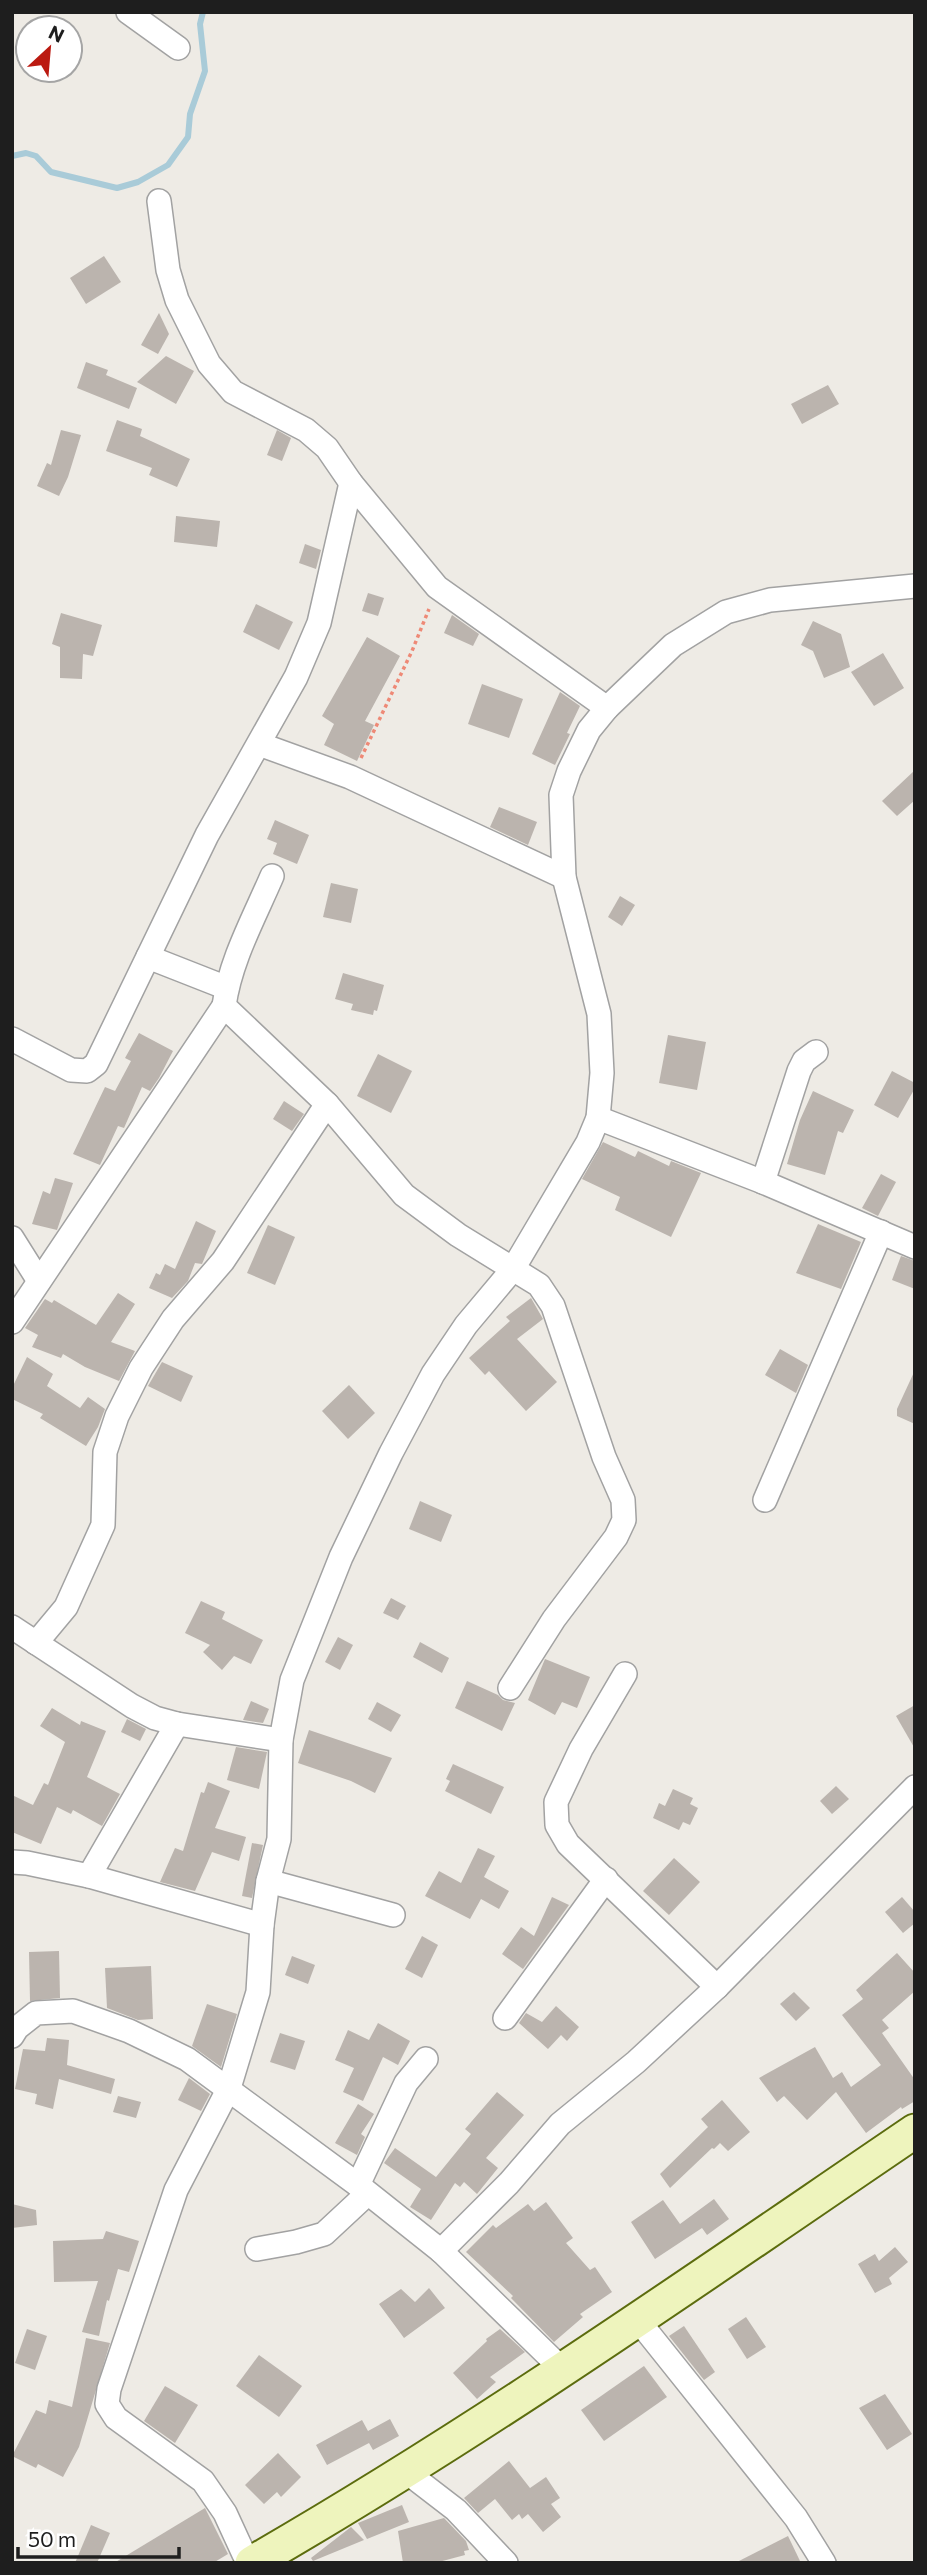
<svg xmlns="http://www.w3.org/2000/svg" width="927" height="2575" font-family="Commissioner,sans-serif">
<rect width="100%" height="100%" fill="#eeebe5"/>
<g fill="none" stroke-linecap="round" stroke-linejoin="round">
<!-- stream -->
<path stroke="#a9cbd8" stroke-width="6" d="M 12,156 L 26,153 L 36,156 L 51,172 L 117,188 L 138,182 L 168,165 L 188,137 L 190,114 L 205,71 L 200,24 L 203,12"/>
</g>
<!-- building -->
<g fill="#bbb4ae">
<path d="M 104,256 L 121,282 L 86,304 L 70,278 Z"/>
<path d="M 159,313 L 169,334 L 158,354 L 141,345 Z"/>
<path d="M 166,356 L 194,371 L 176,404 L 137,382 Z"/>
<path d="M 86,362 L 108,370 L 106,375 L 137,388 L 129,409 L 77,388 Z"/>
<path d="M 828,385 L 839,404 L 802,424 L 791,404 Z"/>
<path d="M 117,420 L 142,429 L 140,436 L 190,459 L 177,487 L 149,475 L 152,468 L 106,451 Z"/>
<path d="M 61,430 L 81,435 L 68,477 L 59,496 L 37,486 L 47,463 L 51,465 Z"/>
<path d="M 277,430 L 291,438 L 282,461 L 267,455 Z"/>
<path d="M 176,516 L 220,521 L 217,547 L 174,542 Z"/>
<path d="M 305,544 L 321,550 L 316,569 L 299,563 Z"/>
<path d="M 368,593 L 384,598 L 378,616 L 362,611 Z"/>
<path d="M 256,604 L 293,622 L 279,650 L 243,632 Z"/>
<path d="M 61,613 L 102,625 L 93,656 L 83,654 L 82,679 L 60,678 L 60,647 L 52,644 Z"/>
<path d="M 452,615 L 479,634 L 473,646 L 444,633 Z"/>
<path d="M 813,621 L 841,634 L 850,667 L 824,678 L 813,651 L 801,645 Z"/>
<path d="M 367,637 L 400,656 L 365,721 L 374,725 L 357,761 L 324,745 L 334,724 L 322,716 Z"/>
<path d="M 883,653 L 904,688 L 874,706 L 851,672 Z"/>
<path d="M 482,684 L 523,699 L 509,738 L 468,724 Z"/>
<path d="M 560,692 L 580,706 L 567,733 L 570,734 L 555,765 L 532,754 Z"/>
<path d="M 915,770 L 915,800 L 897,816 L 882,801 Z"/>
<path d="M 499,807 L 537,822 L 528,845 L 490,827 Z"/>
<path d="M 275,820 L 309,835 L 297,864 L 273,854 L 277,843 L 267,839 Z"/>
<path d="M 331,883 L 358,889 L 351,923 L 323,917 Z"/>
<path d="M 620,896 L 635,905 L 622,926 L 608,917 Z"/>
<path d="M 343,973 L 384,985 L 377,1011 L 374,1010 L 373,1015 L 351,1010 L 353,1004 L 335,999 Z"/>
<path d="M 139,1033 L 173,1051 L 159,1078 L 150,1091 L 142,1087 L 124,1128 L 118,1126 L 100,1165 L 73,1154 L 105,1087 L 115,1091 L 131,1061 L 125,1058 Z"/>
<path d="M 668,1035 L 706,1042 L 697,1090 L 659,1083 Z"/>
<path d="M 378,1054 L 412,1071 L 391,1113 L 357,1096 Z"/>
<path d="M 892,1071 L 915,1083 L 915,1088 L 898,1118 L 874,1105 Z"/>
<path d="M 813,1091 L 854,1110 L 843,1133 L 838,1131 L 825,1175 L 787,1164 L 800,1120 Z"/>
<path d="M 284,1101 L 304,1114 L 292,1131 L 273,1119 Z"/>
<path d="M 603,1142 L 635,1157 L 638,1151 L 669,1166 L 671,1161 L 701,1173 L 671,1237 L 615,1210 L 620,1197 L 582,1179 Z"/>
<path d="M 881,1174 L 896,1182 L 878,1216 L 862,1208 Z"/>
<path d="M 55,1178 L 73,1183 L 57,1230 L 32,1224 L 43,1191 L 50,1194 Z"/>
<path d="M 196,1221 L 216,1231 L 202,1264 L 195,1263 L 188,1281 L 172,1298 L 149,1288 L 156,1273 L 160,1275 L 165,1264 L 175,1269 Z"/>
<path d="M 818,1224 L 861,1242 L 841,1289 L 796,1273 Z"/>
<path d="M 268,1225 L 295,1237 L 275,1285 L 247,1273 Z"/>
<path d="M 901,1256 L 915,1261 L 915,1289 L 892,1280 Z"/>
<path d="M 118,1293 L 135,1304 L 111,1342 L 135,1351 L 119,1381 L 85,1367 L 63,1354 L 61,1358 L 32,1347 L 38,1335 L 25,1328 L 45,1299 L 52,1303 L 54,1300 L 96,1325 Z"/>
<path d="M 531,1298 L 543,1319 L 517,1339 L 557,1382 L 526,1411 L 489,1371 L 485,1375 L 469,1358 L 510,1321 L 506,1317 Z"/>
<path d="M 780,1349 L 808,1365 L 796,1393 L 765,1375 Z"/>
<path d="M 27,1357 L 53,1374 L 47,1386 L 80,1408 L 88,1397 L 105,1409 L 98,1427 L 86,1446 L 40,1418 L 43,1414 L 12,1399 L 12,1388 Z"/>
<path d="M 162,1362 L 193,1376 L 181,1402 L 148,1386 Z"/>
<path d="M 915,1370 L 915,1424 L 897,1416 L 897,1409 Z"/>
<path d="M 349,1385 L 375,1413 L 348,1439 L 322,1411 Z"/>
<path d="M 420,1501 L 452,1515 L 441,1542 L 409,1529 Z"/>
<path d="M 391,1598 L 406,1606 L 398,1620 L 383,1613 Z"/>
<path d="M 201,1601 L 225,1612 L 222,1619 L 263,1640 L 251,1664 L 234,1656 L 222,1670 L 203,1652 L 210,1645 L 185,1633 Z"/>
<path d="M 338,1637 L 353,1645 L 340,1670 L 325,1662 Z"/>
<path d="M 420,1642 L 449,1658 L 442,1673 L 413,1657 Z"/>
<path d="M 545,1659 L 590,1677 L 577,1708 L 562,1702 L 555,1715 L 528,1700 Z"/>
<path d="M 467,1681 L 498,1695 L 503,1700 L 515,1703 L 502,1731 L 455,1708 Z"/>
<path d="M 251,1701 L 269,1709 L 263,1723 L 243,1720 Z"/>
<path d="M 377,1702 L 401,1715 L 391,1732 L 368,1719 Z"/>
<path d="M 915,1705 L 915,1749 L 896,1716 Z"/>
<path d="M 52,1708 L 80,1725 L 81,1721 L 106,1731 L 87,1777 L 120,1794 L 102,1826 L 73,1810 L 71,1814 L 57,1807 L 41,1844 L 12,1832 L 12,1795 L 33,1805 L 44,1783 L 48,1785 L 65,1742 L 40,1726 Z"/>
<path d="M 127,1719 L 146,1729 L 140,1741 L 121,1732 Z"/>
<path d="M 309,1730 L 392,1758 L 375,1793 L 351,1781 L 298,1763 Z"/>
<path d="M 236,1747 L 267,1752 L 259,1789 L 227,1780 Z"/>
<path d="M 453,1764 L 504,1787 L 491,1814 L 445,1791 L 450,1781 L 446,1779 Z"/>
<path d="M 208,1782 L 230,1791 L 215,1828 L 246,1837 L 239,1861 L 212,1852 L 195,1891 L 160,1882 L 175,1848 L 183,1851 L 201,1792 L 204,1793 Z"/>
<path d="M 836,1786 L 849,1799 L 832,1814 L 820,1801 Z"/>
<path d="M 673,1789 L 693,1798 L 690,1804 L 698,1808 L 690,1825 L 683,1822 L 679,1830 L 653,1818 L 659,1803 L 665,1806 Z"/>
<path d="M 252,1843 L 263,1845 L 252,1898 L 242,1896 Z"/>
<path d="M 478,1848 L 495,1856 L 484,1877 L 509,1891 L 499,1909 L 481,1899 L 470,1919 L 425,1896 L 439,1871 L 461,1883 Z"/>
<path d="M 674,1858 L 700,1882 L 669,1915 L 643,1891 Z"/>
<path d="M 552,1897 L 569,1905 L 523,1969 L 502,1954 L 521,1927 L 534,1936 Z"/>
<path d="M 902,1897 L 915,1912 L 915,1923 L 903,1933 L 885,1912 Z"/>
<path d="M 422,1936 L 438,1945 L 422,1978 L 405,1969 Z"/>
<path d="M 59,1951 L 60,1998 L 30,2001 L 29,1952 Z"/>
<path d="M 897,1953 L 915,1973 L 915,1991 L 882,2020 L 889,2028 L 882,2033 L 915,2080 L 915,2101 L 902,2109 L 901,2107 L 866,2133 L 836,2092 L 807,2120 L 784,2096 L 777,2102 L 759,2078 L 815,2047 L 833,2078 L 842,2072 L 851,2087 L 881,2065 L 842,2015 L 863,1999 L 856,1990 Z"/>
<path d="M 292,1956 L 315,1965 L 308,1984 L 285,1975 Z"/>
<path d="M 151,1966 L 153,2019 L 138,2020 L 107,2008 L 105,1968 Z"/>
<path d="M 794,1992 L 810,2008 L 796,2021 L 780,2004 Z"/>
<path d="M 207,2004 L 237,2014 L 221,2067 L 192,2046 Z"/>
<path d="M 556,2006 L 579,2027 L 567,2041 L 561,2035 L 548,2049 L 519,2023 L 526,2013 L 542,2022 Z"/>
<path d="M 378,2023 L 410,2041 L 398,2065 L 383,2057 L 363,2101 L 343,2092 L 354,2068 L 335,2060 L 348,2030 L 369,2040 Z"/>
<path d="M 280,2033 L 305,2041 L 295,2070 L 270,2062 Z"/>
<path d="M 47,2038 L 69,2040 L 67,2065 L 115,2079 L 111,2094 L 59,2079 L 53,2109 L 35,2104 L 37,2094 L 15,2089 L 23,2049 L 45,2051 Z"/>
<path d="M 189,2078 L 210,2094 L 201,2111 L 178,2100 Z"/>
<path d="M 497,2092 L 524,2115 L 486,2158 L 498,2168 L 477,2194 L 464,2182 L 460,2187 L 455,2183 L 431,2220 L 410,2207 L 421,2189 L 384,2163 L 395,2148 L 436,2177 L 471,2134 L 465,2129 Z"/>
<path d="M 118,2096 L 141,2102 L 136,2118 L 113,2112 Z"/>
<path d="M 722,2100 L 750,2132 L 728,2151 L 720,2143 L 714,2149 L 712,2148 L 670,2188 L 660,2174 L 708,2127 L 701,2119 Z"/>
<path d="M 358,2104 L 374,2114 L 361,2134 L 365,2137 L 357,2155 L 335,2143 Z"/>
<path d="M 714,2199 L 729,2219 L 707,2235 L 702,2228 L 655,2259 L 631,2222 L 663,2200 L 680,2224 Z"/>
<path d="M 546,2202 L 573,2238 L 566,2243 L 590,2270 L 595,2267 L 612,2292 L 580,2314 L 583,2317 L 554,2342 L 511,2298 L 513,2296 L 466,2252 L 493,2225 L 496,2228 L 528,2204 L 534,2211 Z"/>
<path d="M 12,2204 L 36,2210 L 37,2225 L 12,2228 Z"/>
<path d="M 106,2231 L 139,2241 L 129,2272 L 118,2269 L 109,2301 L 107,2300 L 99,2336 L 82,2332 L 98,2281 L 54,2282 L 53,2241 L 103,2239 Z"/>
<path d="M 895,2247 L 908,2262 L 889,2278 L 892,2284 L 875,2293 L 858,2264 L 875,2254 L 879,2261 Z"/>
<path d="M 429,2288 L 445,2308 L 404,2338 L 379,2304 L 401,2289 L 415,2302 Z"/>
<path d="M 746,2317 L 766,2347 L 747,2359 L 728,2329 Z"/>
<path d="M 684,2326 L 715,2372 L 704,2380 L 669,2336 Z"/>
<path d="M 27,2329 L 47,2336 L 35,2370 L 15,2363 Z"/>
<path d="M 500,2329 L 525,2352 L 490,2377 L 496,2382 L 477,2399 L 453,2373 L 487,2341 L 486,2339 Z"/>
<path d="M 86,2338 L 110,2343 L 79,2447 L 63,2477 L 38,2464 L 36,2468 L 12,2456 L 36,2410 L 46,2414 L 49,2400 L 72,2407 Z"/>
<path d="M 259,2355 L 302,2386 L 279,2417 L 236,2386 Z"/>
<path d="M 644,2366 L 667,2397 L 604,2441 L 581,2410 Z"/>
<path d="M 165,2386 L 198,2405 L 175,2443 L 144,2421 Z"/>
<path d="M 885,2394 L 912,2434 L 887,2450 L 859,2408 Z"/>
<path d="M 390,2419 L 399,2436 L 373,2450 L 369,2443 L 327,2465 L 316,2445 L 362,2420 L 368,2431 Z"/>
<path d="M 278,2453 L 301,2477 L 281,2497 L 277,2492 L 264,2504 L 245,2485 Z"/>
<path d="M 509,2461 L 530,2488 L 546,2477 L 560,2498 L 551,2504 L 561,2517 L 543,2532 L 528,2514 L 522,2519 L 519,2514 L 512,2520 L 495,2499 L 478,2513 L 464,2498 Z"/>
<path d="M 402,2505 L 409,2522 L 367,2539 L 358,2523 Z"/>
<path d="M 205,2508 L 228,2554 L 213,2563 L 114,2563 Z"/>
<path d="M 444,2518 L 466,2541 L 469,2550 L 464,2551 L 465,2555 L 435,2563 L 403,2563 L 398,2531 Z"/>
<path d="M 91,2525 L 110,2533 L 97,2563 L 75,2563 Z"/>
<path d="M 351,2527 L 364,2540 L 313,2561 L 311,2558 Z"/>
<path d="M 788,2536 L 801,2563 L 735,2563 Z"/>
</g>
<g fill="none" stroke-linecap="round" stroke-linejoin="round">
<defs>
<g id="street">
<path d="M 128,12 L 178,48"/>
<path d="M 159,201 L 168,270 L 177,300 L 209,364 L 233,392 L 306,430 L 327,448 L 351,483 L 437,587 L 607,708"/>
<path d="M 259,744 L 350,777 L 564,877"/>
<path d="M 272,876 C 254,918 230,961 224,1006 L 327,1104 L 404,1195 L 458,1235 L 539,1285 L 553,1306 L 604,1457 L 623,1500 L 624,1520 L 616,1537 L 554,1619 L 510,1688"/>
<path d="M 148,957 L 227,988"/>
<path d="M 12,1039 L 71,1070 L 87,1071 L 96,1064 L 207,835 L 296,677 L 319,623 L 351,483"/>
<path d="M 598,1118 L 763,1182 L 915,1247"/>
<path d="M 763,1182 L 799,1071 L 804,1061 L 816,1052"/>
<path d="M 12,1238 L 39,1281"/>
<path d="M 12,1322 L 224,1006"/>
<path d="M 765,1500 L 881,1232"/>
<path d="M 12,1627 L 132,1706 L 155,1718 L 177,1724 L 281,1740"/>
<path d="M 36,1643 L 66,1607 L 103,1525 L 105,1452 L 117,1416 L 141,1368 L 173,1319 L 223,1261 L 327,1104"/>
<path d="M 625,1674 L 581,1749 L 556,1802 L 557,1825 L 568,1844 L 717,1987"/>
<path d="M 12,1862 L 27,1863 L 89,1876 L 262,1925"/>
<path d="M 89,1876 L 177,1724"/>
<path d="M 268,1881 L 393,1915"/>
<path d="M 505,2018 L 606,1879"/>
<path d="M 12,2036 L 17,2028 L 36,2013 L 73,2011 L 129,2031 L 187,2059 L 358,2185 L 441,2251 L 563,2370"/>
<path d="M 358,2185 L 406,2083 L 426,2059"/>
<path d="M 257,2249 L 296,2242 L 324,2234 L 367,2194"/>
<path d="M 441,2251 L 509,2183 L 560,2124 L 636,2062 L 717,1987 L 915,1787"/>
<path d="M 637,2319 L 796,2518 L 824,2563"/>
<path d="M 404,2470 L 456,2510 L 506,2563"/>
<path d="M 248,2563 L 225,2513 L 203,2481 L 116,2418 L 107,2404 L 109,2389 L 176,2190 L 229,2088 L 258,1992 L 262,1925 L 268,1881 L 279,1839 L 281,1740 L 292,1680 L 341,1557 L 391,1453 L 433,1374 L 466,1325 L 513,1269 L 588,1142 L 598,1118 L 602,1073 L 599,1014 L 564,877 L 561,795 L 569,771 L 589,730 L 607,708 L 673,645 L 726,612 L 770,600 L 915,586"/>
</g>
<path id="secondary" d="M 252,2563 C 481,2431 697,2279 915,2131"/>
</defs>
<!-- street casing -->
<use href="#street" stroke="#a2a2a2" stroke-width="26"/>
<!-- secondary casing -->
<use href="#secondary" stroke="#5c6c0e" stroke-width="37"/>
<!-- path -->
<path stroke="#ee8976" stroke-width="3.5" stroke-dasharray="3.5 3.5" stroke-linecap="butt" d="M 361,758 L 412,651 L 429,609"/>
<!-- street -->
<use href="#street" stroke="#fff" stroke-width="23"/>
<!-- secondary -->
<use href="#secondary" stroke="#eef4bd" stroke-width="33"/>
</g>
<!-- border -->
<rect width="927" height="2575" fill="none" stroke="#1e1e1e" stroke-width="28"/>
<!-- north arrow -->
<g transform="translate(49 49) rotate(26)"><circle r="33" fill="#ffffff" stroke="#a5a5a5" stroke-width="2"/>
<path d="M0-5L12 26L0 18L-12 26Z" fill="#bb1a11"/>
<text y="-10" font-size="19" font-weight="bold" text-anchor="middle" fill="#1e1e1e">N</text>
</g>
<!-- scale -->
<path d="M18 2547v10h161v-10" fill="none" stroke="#1e1e1e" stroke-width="3.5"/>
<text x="28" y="2547" font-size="21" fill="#1e1e1e" stroke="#ffffff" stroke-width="5" paint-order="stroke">50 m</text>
</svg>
